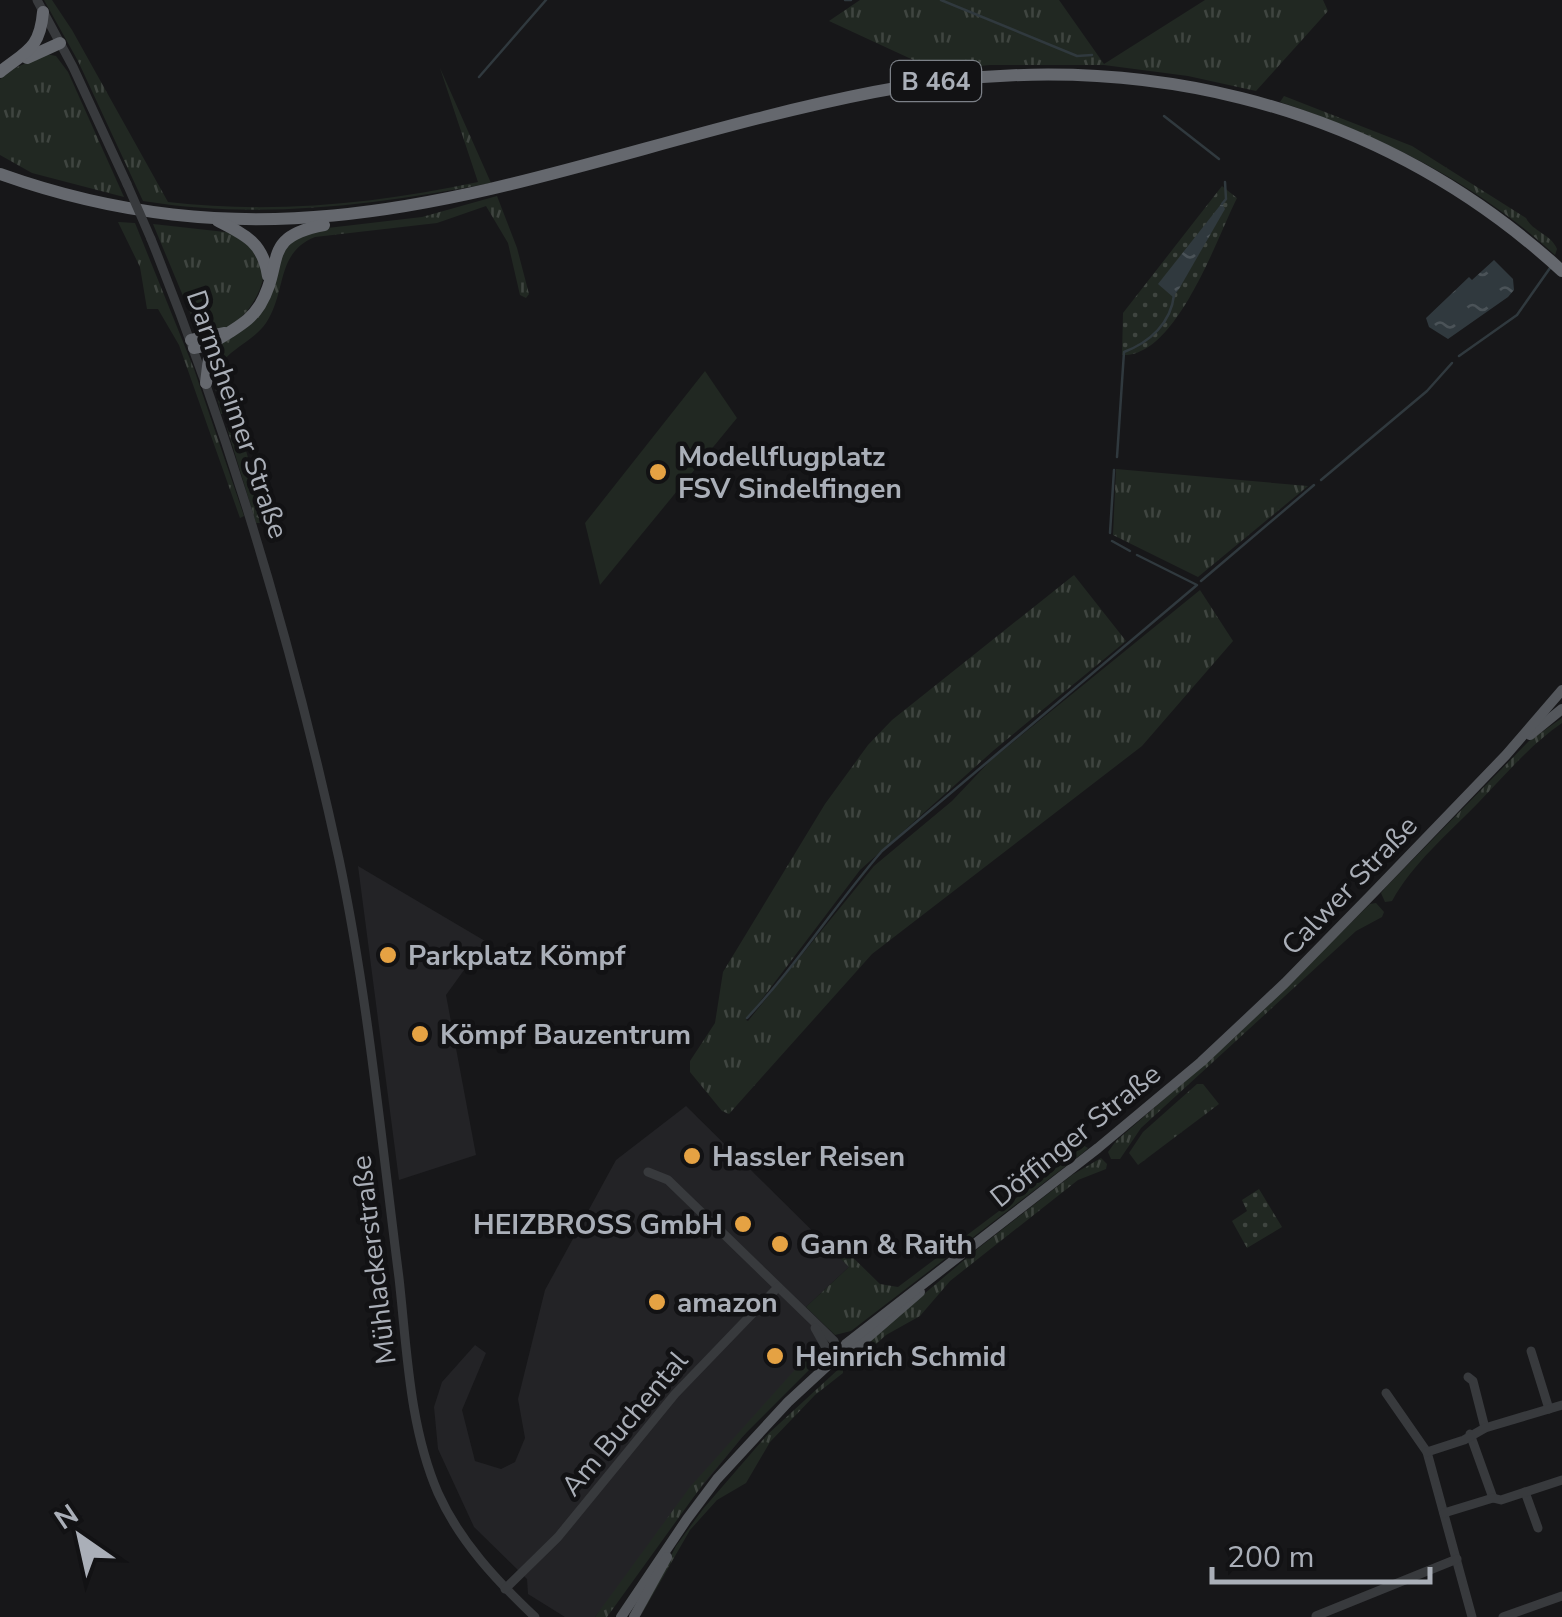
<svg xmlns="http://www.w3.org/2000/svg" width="1562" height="1617" font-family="'Nunito Sans',sans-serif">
<defs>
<pattern id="grass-tufts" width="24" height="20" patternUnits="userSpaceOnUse" patternTransform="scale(2.5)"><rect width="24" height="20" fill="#212822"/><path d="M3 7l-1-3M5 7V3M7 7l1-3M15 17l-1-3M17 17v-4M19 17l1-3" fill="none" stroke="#3f4540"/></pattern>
<pattern id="garden-dots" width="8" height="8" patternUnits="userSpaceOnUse" patternTransform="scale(2.5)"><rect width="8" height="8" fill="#212822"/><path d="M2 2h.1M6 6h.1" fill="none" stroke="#3f4540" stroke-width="1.8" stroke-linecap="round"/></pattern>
<pattern id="water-ripples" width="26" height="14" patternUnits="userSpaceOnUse" patternTransform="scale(2.5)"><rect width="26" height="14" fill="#30393e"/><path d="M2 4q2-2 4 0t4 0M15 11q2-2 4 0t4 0" fill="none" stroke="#4b5358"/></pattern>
</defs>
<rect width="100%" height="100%" fill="#171719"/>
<!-- built -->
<g fill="#232326">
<path d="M 358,866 L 485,941 L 446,995 L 476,1155 L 399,1180 Z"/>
<path d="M 686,1106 L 849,1267 L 806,1307 L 832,1333 L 818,1345 L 595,1617 L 565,1617 L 528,1594 L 527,1579 L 474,1527 L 438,1449 L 434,1407 L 442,1382 L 475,1345 L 486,1353 L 462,1410 L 475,1461 L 501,1469 L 515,1462 L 525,1438 L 518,1399 L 545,1290 L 616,1160 Z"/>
</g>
<!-- grass -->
<g fill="url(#grass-tufts)">
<path d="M 44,0 L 52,0 L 72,30 L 168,202 C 273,214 375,204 478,182 L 440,68 L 491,183 C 374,205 261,220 143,201 L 78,61 Z"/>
<path d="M 860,0 L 1059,0 L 1104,64 L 1205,0 L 1323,0 L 1328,11 L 1256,91 L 1188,76 L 1104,65 L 990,65 L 935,70 L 829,21 Z"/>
<path d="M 46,54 L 56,56 L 68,72 L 124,197 L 32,173 L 0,155 L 0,79 L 15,68 Z"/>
<path d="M 1284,96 L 1412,146 L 1526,218 C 1533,232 1551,234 1557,249 L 1555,255 C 1478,184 1380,135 1280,102 Z"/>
<path d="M 497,196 L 517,248 L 529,294 L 526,298 L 520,295 L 508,243 L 486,206 L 437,223 L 315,237 C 275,253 287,292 266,323 C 255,339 236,346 224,360 L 221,369 L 233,404 L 228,414 L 221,414 L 214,383 L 214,354 L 223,343 L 246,328 L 287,244 L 319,229 L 422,217 Z"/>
<path d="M 118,222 L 135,223 L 194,369 L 244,516 L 240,518 L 179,345 L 158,309 L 147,309 L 140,267 Z"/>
<path d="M 153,224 L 234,233 L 247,240 L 264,273 C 261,301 229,345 196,327 Z"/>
<path d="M 235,411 L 266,523 L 256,523 L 227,428 Z"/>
<path d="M 1116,469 L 1308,486 L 1198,577 L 1113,535 Z"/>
<path d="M 1074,575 L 1126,641 L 994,750 L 860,870 L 746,1020 L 748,1021 L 874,866 L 952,801 L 990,761 L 1200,590 L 1233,641 L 1142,746 L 872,954 L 729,1114 L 722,1111 L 690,1072 L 690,1061 L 715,1023 L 723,972 L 825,804 L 868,745 L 892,720 Z"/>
<path d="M 1562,718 L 1562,723 C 1530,745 1505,775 1478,803 C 1448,834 1413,863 1392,901 L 1385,902 L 1381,893 L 1387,886 L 1529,741 Z"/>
<path d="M 1376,903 L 1384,912 L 1382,917 L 1356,931 L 1141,1128 L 1120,1159 L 1111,1159 L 1108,1152 L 1116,1141 L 1231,1041 L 1370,904 Z"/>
<path d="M 1197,1084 L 1203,1084 L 1219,1104 L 1138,1165 L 1129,1153 L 1143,1132 Z"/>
<path d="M 1081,1144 L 1088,1148 L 1084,1152 L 851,1331 L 835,1335 L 806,1307 L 849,1267 L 824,1243 L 837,1242 L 880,1284 L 898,1287 L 1076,1153 Z"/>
<path d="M 1101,1158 L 1107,1164 L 1106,1169 L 1078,1180 L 950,1281 L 920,1316 L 886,1335 L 864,1355 L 859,1349 L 976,1250 L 1072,1175 Z"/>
<path d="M 818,1344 L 821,1354 L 817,1362 L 742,1437 L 703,1484 L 607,1617 L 595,1617 L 690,1487 Z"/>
<path d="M 843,1365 L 843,1373 L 815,1395 L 770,1442 L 746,1483 L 717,1500 L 690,1530 L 640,1617 L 676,1546 L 703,1509 L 768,1434 Z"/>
</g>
<!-- garden -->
<g fill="url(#garden-dots)">
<path d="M 1222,186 L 1237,198 C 1216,240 1176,358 1122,355 L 1123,313 Z"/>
<path d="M 1259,1189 L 1282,1227 L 1247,1248 L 1232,1221 L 1247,1211 L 1242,1200 Z"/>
</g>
<!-- pitch -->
<path fill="#212822" d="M 705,371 L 737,418 L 600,585 L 585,523 Z"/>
<!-- water -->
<g fill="url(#water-ripples)">
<path d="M 1222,203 L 1225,209 L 1179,289 L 1173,297 L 1158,284 Z"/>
<path d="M 1494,260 L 1513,279 L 1514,290 L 1508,297 L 1448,339 L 1429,327 L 1426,318 L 1469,277 L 1472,280 Z"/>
</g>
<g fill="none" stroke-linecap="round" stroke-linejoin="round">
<!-- stream -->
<g stroke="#30393e" stroke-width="2.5">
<path d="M 845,0 L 851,0"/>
<path d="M 941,0 L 1077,56 L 1092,55"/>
<path d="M 479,77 L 546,0"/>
<path d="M 1164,116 L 1219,159"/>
<path d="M 1222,204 L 1226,199 L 1225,182"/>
<path d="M 1459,356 L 1517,315 L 1550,268"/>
<path d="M 1117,457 L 1124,352 C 1150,342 1171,323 1174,295"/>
<path d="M 1321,480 L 1427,391 L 1452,363"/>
<path d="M 1110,533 L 1114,470"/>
<path d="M 1112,541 L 1130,551"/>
<path d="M 1201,581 L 1314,485"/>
<path d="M 747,1018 C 796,966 835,905 882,851 L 1197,585 L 1137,555"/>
</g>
<!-- minor -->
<g stroke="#383a3d" stroke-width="9">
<path d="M 37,0 L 73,67 L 127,184"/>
<path d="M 151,239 C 232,440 293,647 339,859 C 368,997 381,1138 399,1278 C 407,1349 409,1426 438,1493 C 460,1542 497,1581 535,1617"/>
<path d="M 648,1172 L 668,1180 L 834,1341 L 839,1355"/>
<path d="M 815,1328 L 829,1353 L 839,1355"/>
<path d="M 1531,1351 L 1549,1409"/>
<path d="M 1468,1377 L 1473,1381 L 1485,1428"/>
<path d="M 1386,1393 L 1427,1452 L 1472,1617"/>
<path d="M 1470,1434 L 1493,1498"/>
<path d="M 1427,1452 L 1464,1440 L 1485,1428 L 1562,1405"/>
<path d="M 1525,1492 L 1538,1528"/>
<path d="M 1444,1513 L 1493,1498 L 1501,1500 L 1562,1480"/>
<path d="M 505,1589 L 558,1537 L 675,1394 L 778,1287"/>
<path d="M 1316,1616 L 1457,1559"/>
<path d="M 1503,1617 L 1562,1596"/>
</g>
<!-- major -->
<g stroke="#54575c" stroke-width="10">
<path d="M 1530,735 L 1562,709"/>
<path d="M 840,1355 L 852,1351 L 920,1292"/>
<path d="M 621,1617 L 687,1519 L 717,1479 L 788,1402 L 839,1355 L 846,1344 L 1098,1148 L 1201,1062 L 1285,983 L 1374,892 L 1506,755 L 1562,690"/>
<path d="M 634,1617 L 667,1557"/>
</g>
<!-- highway -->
<g stroke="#65686e" stroke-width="12">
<path d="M 27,58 L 60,43"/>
<path d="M 0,72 C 26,51 40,49 43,12"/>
<path d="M 0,174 C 325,290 562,153 874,92 C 1124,43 1372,97 1562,271"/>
<path d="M 218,221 C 246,235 263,243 268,276"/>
<path d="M 191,340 L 225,333"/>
<path d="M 194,348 C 209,346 217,340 230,332 C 242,324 252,318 260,305 C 285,263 260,237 324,225"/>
<path d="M 206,383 L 209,358 L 215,342"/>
</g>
<!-- minor-bridge -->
<path stroke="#383a3d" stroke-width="9" d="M 127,184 L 151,239"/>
</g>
<!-- markers -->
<g fill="#e5a243" stroke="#121214" stroke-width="4">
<circle cx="658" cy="472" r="10"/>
<circle cx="388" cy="955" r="10"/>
<circle cx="420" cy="1034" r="10"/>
<circle cx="692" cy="1156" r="10"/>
<circle cx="743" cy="1224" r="10"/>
<circle cx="780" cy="1244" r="10"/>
<circle cx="657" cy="1302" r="10"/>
<circle cx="775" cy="1356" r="10"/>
</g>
<g text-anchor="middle" stroke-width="9" stroke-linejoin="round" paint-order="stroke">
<!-- shield labels -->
<rect fill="#121214" stroke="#7c8087" stroke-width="2.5" x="891" y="61" width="90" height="40" rx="8"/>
<g font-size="25" font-weight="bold" fill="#aaafb8">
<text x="936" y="90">B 464</text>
</g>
<!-- street labels -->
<g font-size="28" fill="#aaafb8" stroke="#121214">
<text transform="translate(238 414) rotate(71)" y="10">Darmsheimer Straße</text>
<text transform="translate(1349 885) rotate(-46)" y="10">Calwer Straße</text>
<text transform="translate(1075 1135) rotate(-39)" y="10">Döffinger Straße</text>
<text transform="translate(373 1260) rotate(-97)" y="10">Mühlackerstraße</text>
<text transform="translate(624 1423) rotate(-50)" y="10">Am Buchental</text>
</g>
<!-- poi labels -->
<g font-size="28" font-weight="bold" fill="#aaafb8" stroke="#121214" text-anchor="start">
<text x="678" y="466">Modellflugplatz<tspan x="678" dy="32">FSV Sindelfingen</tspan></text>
<text x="408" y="965">Parkplatz Kömpf</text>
<text x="440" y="1044">Kömpf Bauzentrum</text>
<text x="712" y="1166">Hassler Reisen</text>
<text x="723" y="1234" text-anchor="end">HEIZBROSS GmbH</text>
<text x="800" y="1254">Gann &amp; Raith</text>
<text x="677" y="1312">amazon</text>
<text x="795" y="1366">Heinrich Schmid</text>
</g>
</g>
<!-- north arrow -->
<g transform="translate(80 1537) rotate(326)" stroke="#121214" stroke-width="8" paint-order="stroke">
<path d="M0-8L18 38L0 25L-18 38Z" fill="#aaafb8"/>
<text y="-15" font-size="28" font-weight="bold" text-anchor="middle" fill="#aaafb8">N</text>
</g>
<!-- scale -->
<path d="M1212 1567v15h218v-15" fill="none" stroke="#aaafb8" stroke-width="5"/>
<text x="1227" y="1567" font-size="30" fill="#aaafb8" stroke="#121214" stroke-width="8" paint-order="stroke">200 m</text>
</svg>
